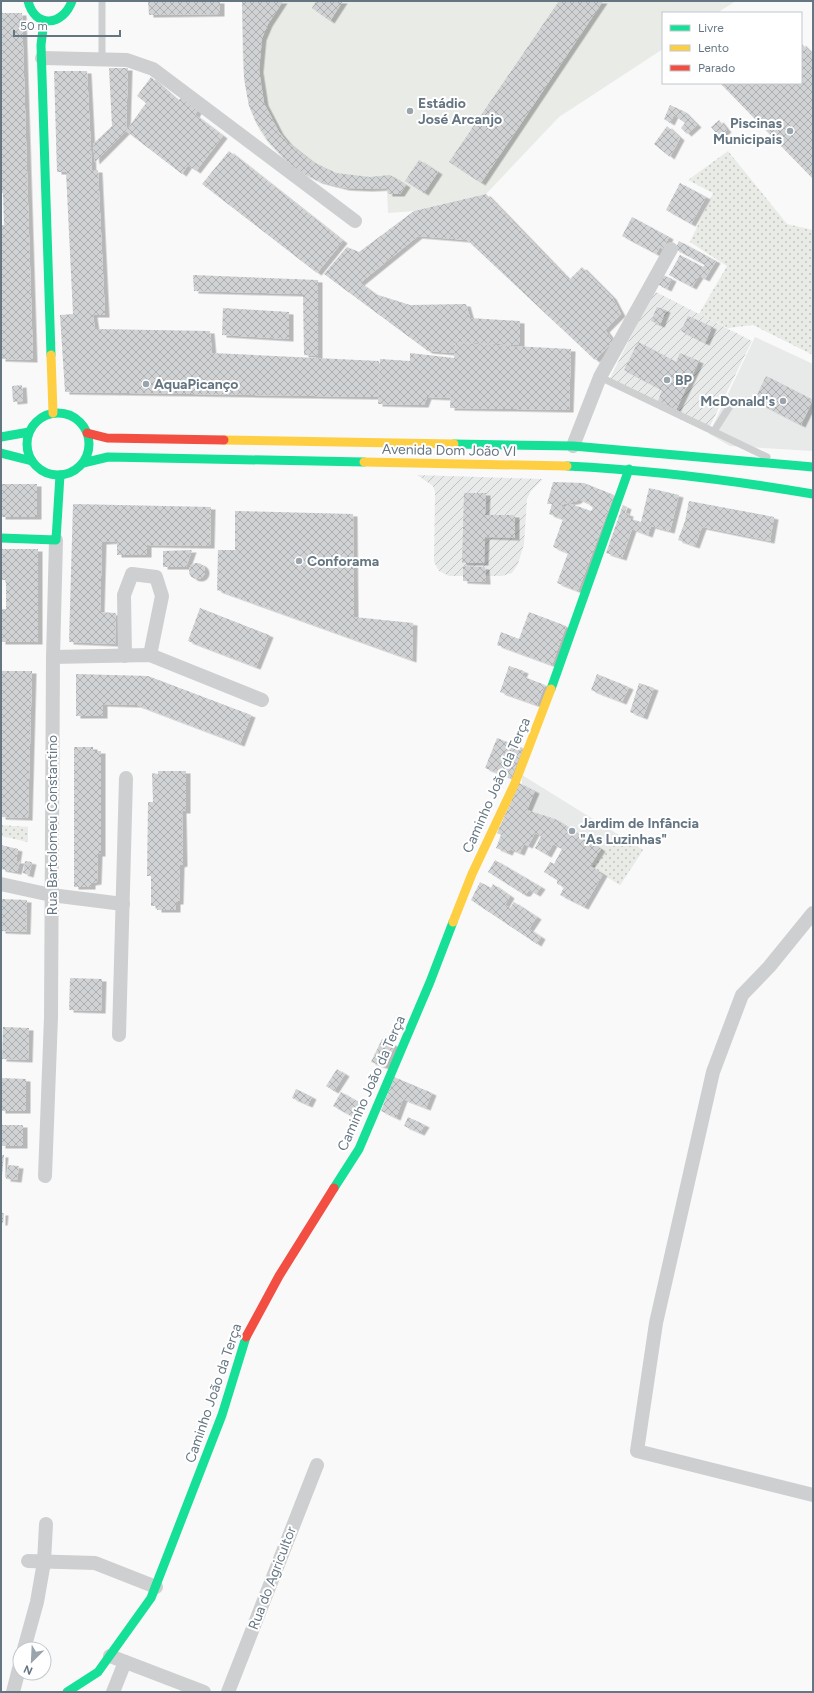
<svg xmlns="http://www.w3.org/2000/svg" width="814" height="1693" font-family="Figtree,sans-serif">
<defs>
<pattern id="industrial-furrows" width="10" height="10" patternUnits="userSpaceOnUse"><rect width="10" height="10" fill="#e8e9e9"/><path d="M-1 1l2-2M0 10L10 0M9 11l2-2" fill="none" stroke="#c0c1c2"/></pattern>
<pattern id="green-dots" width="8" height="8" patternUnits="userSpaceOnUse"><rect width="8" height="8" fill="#e8ebe6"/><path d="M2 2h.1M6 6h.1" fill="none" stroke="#c0c3c0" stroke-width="1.8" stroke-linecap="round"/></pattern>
<pattern id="building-cross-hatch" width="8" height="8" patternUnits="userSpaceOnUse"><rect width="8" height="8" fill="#d0d2d3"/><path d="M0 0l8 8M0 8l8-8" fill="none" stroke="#acafb1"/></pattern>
<filter id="shadow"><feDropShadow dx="4.5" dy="2.5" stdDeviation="0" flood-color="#0004"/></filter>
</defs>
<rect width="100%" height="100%" fill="#f9f9f9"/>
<!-- built -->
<g fill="#e8e9e9">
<path d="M 755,337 L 813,364 L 813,451 L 730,446 L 709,434 Z"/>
<path d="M 522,775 L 643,850 L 620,885 L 521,823 Z"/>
</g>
<!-- industrial -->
<g fill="url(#industrial-furrows)">
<path d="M 654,291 L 752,341 L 707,432 L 607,384 Z"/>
<path d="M 417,475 L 543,479 L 531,491 L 527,499 L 524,544 L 518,564 L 512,573 L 502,576 L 449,576 L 439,571 L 434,562 L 435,492 L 433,486 Z"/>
</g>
<!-- green -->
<g fill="url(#green-dots)">
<path d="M 728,151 L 787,224 L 813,230 L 813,355 L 753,325 L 728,328 L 699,314 L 727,266 L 690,242 L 713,193 L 688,180 Z"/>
<path d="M 1,825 L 28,827 L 28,842 L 1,836 Z"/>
<path d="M 615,833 L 643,850 L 620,885 L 590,866 L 601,849 L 604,851 Z"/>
</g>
<!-- pitch -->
<path fill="#e8ebe6" d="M 250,1 L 736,1 L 717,13 L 663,13 L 663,49 L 559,117 L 486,194 L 414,211 L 388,213 L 387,188 C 374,189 358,191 345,188 C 333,184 322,177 311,172 C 303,168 292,164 284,158 C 236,123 243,54 242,2 Z"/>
<!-- building -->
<g fill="url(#building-cross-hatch)" fill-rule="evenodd" filter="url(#shadow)">
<path d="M 148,1 L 220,1 L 220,14 L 149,15 Z"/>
<path d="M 283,1 L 268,24 L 262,38 L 259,70 L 264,103 L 279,132 L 288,143 L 311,161 L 336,173 L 370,177 L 390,175 L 406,185 L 400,194 L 388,194 L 387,188 L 368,189 L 345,188 L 318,181 L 300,172 L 284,159 L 268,141 L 257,124 L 249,106 L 244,78 L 242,2 Z"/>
<path d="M 316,1 L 343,1 L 330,21 L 312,8 Z"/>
<path d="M 559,1 L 603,1 L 481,183 L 449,162 Z"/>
<path d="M 1,13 L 22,13 L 33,360 L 1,359 L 1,225 L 4,225 L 3,193 L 1,193 Z"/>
<path d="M 801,43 L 813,55 L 813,179 L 720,83 L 801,83 Z"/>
<path d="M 109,68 L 128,68 L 126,131 L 95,162 L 93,144 L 112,126 Z"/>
<path d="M 54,71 L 87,71 L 92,170 L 98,170 L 105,315 L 93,315 L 95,329 L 210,331 L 212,353 L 379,361 L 378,397 L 65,392 L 60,315 L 73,314 L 66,172 L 57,172 Z"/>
<path d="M 151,77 L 178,101 L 183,96 L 199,108 L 195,115 L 223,136 L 196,171 L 188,165 L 182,174 L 126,131 L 146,103 L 137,96 Z"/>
<path d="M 670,105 L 683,111 L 697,125 L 687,134 L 681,128 L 685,123 L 674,115 L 670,123 L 664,119 Z"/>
<path d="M 719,120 L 727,130 L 719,136 L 711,127 Z"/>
<path d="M 667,126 L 680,138 L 670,157 L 654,144 Z"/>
<path d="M 229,151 L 343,241 L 317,273 L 202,184 Z"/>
<path d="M 419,160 L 438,172 L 424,193 L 405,181 Z"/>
<path d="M 680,183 L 706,197 L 691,224 L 666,210 Z"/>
<path d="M 486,194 L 569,280 L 582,267 L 612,297 L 621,314 L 605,330 L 613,341 L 595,360 L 467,240 L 418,236 L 360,283 L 375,294 L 410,305 L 466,304 L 470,318 L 520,321 L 520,345 L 455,342 L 454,353 L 428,351 L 324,274 L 347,247 L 359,252 L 414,211 Z"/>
<path d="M 632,217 L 669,237 L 663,249 L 660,247 L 656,254 L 622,236 Z"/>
<path d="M 679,241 L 716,261 L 705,279 L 699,276 L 692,287 L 669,275 L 680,255 L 703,267 L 705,265 L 675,249 Z"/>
<path d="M 661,274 L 672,279 L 667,289 L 657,284 Z"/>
<path d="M 193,275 L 318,280 L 318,356 L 304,355 L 303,294 L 194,291 Z"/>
<path d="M 657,307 L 666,310 L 660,325 L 651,321 Z"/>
<path d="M 223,308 L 289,312 L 289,339 L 222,335 Z"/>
<path d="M 688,316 L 712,327 L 705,343 L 681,331 Z"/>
<path d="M 638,342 L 676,362 L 680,353 L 699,361 L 676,410 L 658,401 L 662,390 L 624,370 Z"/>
<path d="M 456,343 L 571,349 L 569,410 L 450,408 L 451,389 L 451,398 L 427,397 L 424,405 L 378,404 L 380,359 L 410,361 L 410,353 L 454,358 Z"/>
<path d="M 766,376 L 813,400 L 801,425 L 754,401 Z"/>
<path d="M 22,385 L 23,401 L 13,402 L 12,386 Z"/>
<path d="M 553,482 L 584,483 L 614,495 L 578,591 L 557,583 L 568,553 L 553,547 L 563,519 L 549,514 L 552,504 L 547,504 ZM 578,499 L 588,503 L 593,508 L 591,511 L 568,503 L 566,508 L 560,505 L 577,501 Z"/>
<rect x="1" y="484" width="36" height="33"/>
<path d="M 649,488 L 679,495 L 670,531 L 651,526 L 648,535 L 632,529 L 622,558 L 606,553 L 623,505 L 627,507 L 625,513 L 629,514 L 628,518 L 641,522 Z"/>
<path d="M 464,493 L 486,493 L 485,515 L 515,515 L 515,538 L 485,537 L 484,563 L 462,563 Z"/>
<path d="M 689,501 L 774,517 L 770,541 L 702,527 L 695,546 L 678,540 L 685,521 Z"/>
<path d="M 73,504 L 211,507 L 210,546 L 147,545 L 147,555 L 117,555 L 117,541 L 102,542 L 100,612 L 116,613 L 115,644 L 69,642 Z"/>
<path d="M 235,511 L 353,514 L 354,617 L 413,623 L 412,660 L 217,590 L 218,550 L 235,550 Z"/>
<path d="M 1,549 L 38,549 L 38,642 L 1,642 L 1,609 L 6,609 L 6,580 L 1,580 Z"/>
<path d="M 192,550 L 186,567 L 163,567 L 163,551 Z"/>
<circle cx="197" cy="571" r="8"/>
<path d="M 463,566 L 485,567 L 486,582 L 463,581 Z"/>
<path d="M 200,608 L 269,635 L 256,667 L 188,641 Z"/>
<path d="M 529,612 L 566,626 L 552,665 L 497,645 L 501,632 L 519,639 Z"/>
<path d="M 509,666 L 524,671 L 522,676 L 545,685 L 537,705 L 500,692 Z"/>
<path d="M 1,671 L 32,671 L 28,818 L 1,817 Z"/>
<path d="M 76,674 L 148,676 L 251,715 L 240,744 L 137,705 L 103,704 L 103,716 L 76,716 Z"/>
<path d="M 597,674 L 629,687 L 622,702 L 591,690 Z"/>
<path d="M 639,683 L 654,688 L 643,717 L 630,712 Z"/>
<path d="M 497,738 L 523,748 L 511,778 L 485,768 Z"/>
<path d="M 74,747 L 93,747 L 93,751 L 101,751 L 101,854 L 98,854 L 97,882 L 91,883 L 91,887 L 74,887 Z"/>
<path d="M 158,771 L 186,771 L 186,811 L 182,811 L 183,864 L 180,865 L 179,902 L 176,902 L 176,910 L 157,910 L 157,906 L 151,906 L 151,876 L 147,876 L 148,802 L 153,802 L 152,773 L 158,774 Z"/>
<path d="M 519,783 L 535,791 L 527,810 L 555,819 L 601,849 L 590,866 L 603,874 L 584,907 L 560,895 L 564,887 L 557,884 L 557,880 L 544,872 L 550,862 L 554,864 L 562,849 L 553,844 L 547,855 L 535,848 L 541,836 L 535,833 L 528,846 L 524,844 L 520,853 L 510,849 L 508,853 L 496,848 L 501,835 L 497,833 Z"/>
<path d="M 1,845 L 18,849 L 16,861 L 20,861 L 17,872 L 1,869 Z"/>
<path d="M 495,860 L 541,887 L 536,894 L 529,890 L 526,894 L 523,894 L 488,872 Z"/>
<path d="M 25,861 L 32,862 L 29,875 L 23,873 Z"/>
<path d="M 480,882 L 491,888 L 493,884 L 510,896 L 505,905 L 510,908 L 514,902 L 537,917 L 529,929 L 541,937 L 537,944 L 471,900 Z"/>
<path d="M 1,899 L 27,900 L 26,932 L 1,931 Z"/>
<path d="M 70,978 L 102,979 L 101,1011 L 69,1010 Z"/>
<path d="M 3,1027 L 29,1028 L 28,1060 L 2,1059 Z"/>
<path d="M 382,1039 L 395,1045 L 385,1067 L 371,1062 Z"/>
<path d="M 337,1069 L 345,1074 L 334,1091 L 326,1086 Z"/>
<path d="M 394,1077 L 432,1093 L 426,1108 L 403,1099 L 396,1118 L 381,1111 Z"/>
<path d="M 1,1078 L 26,1079 L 26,1111 L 1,1111 Z"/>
<path d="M 296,1089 L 312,1097 L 308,1105 L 292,1098 Z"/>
<path d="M 341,1092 L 362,1104 L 355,1118 L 333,1106 Z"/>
<path d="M 408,1117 L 425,1125 L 420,1133 L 404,1126 Z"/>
<rect x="1" y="1125" width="22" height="21"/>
<path d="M 1,1155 L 4,1155 L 2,1175 L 1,1175 Z"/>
<path d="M 8,1165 L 19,1166 L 17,1180 L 6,1179 Z"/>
<path d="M 1,1213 L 4,1213 L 3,1223 L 1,1223 Z"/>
</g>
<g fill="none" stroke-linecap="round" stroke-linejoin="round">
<!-- lane -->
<g stroke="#cecfd0" stroke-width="7">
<path d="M 102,1 L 102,58"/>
<path d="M 600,377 L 767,457"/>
<path d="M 714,431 L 732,403"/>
</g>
<!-- street -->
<g stroke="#cecfd0" stroke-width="14">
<path d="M 42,58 L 127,60 L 153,69 L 355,221"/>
<path d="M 573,446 L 600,377 L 671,249"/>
<path d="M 125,656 L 124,595 L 132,574 L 156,577 L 162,596 L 150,655"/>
<path d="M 53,657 L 150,655 L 262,700"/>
<path d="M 1,884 L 51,895 L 123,904"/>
<path d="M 813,913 L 769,967 L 742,995 L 713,1072 L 656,1323 L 637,1451 L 813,1495"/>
<path d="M 119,1035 L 126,778"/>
<path d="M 45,1176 L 51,1017 L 53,657 L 56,540"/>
<path d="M 28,1561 L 95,1563 L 156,1587"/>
<path d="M 24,1649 L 37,1602 L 44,1562 L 46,1524"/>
<path d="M 110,1656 L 204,1692"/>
<path d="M 13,1692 L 20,1665"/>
<path d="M 113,1692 L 125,1662"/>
<path d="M 228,1692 L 317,1465"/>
</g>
<!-- fast -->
<g stroke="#16e098" stroke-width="9">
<path d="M 28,1 C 35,29 63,26 72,1"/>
<path d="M 44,21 L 41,45 L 51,355"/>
<circle cx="58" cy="444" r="31"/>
<path d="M 1,437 L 29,432"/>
<path d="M 454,444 L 573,446 L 813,467"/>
<path d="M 1,453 L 32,461"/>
<path d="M 83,463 L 108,457 L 364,462"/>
<path d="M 567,466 C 650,470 731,480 813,494"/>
<path d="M 1,538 L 56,540 L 60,475"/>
<path d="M 551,689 L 629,469"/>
<path d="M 334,1188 L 359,1149 L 430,982 L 453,922"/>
<path d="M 67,1692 L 98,1672 L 151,1598 L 222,1415 L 246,1337"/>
</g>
<!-- slow -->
<g stroke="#ffcf43" stroke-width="9">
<path d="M 51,355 L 53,413"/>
<path d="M 224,440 L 454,444"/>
<path d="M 364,462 L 567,466"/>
<path d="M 453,922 L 472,874 L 515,783 L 551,689"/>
</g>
<!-- jam -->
<g stroke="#f24e42" stroke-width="9">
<path d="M 87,433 L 107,438 L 224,440"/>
<path d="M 246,1337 L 279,1276 L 334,1188"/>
</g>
</g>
<!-- markers -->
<g fill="#99a4ac" stroke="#fff" stroke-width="1.5">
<circle cx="410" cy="111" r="4"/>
<circle cx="790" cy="131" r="4"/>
<circle cx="667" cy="380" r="4"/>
<circle cx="146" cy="384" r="4"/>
<circle cx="783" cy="401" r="4"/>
<circle cx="299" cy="561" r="4"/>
<circle cx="572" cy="831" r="4"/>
</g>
<g text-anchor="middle" stroke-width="4" stroke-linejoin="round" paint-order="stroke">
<!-- poi labels -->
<g font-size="14" font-weight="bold" fill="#657683" stroke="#fff" text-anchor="start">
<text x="418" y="108">Estádio<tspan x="418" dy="16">José Arcanjo</tspan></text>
<text x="782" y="128" text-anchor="end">Piscinas<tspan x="782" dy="16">Municipais</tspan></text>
<text x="675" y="385">BP</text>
<text x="154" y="389">AquaPicanço</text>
<text x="775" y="406" text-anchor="end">McDonald's</text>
<text x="307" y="566">Conforama</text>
<text x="580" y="828">Jardim de Infância<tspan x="580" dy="16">"As Luzinhas"</tspan></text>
</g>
<!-- street labels -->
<g font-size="14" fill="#657683" stroke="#fff">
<text transform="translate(449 450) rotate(1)" y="5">Avenida Dom João VI</text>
<text transform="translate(496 785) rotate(-66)" y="5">Caminho João da Terça</text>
<text transform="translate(52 825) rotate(-90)" y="5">Rua Bartolomeu Constantino</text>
<text transform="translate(371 1083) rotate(-66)" y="5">Caminho João da Terça</text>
<text transform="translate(213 1393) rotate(-71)" y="5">Caminho João da Terça</text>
<text transform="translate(272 1578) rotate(-69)" y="5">Rua do Agricultor</text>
</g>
</g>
<!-- border -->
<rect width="814" height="1693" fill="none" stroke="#657683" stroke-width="4"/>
<!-- legend -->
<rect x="662" y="12" width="140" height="72" fill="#ffffff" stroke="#c1c8cd"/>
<rect x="670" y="25" width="20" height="6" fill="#16e098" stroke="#c1c8cd"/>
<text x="698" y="32" font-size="12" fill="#657683">Livre</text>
<rect x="670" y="45" width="20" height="6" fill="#ffcf43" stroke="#c1c8cd"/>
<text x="698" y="52" font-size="12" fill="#657683">Lento</text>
<rect x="670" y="65" width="20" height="6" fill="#f24e42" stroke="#c1c8cd"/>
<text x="698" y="72" font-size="12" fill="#657683">Parado</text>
<!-- north arrow -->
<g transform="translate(32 1661) rotate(204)"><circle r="19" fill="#ffffff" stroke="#c1c8cd"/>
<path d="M0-3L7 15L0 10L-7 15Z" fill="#99a4ac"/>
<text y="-6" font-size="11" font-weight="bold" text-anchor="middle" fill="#657683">N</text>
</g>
<!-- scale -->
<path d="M14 30v6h106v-6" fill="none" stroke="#657683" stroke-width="2"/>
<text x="20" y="30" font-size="12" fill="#657683" stroke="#ffffff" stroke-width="3" paint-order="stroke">50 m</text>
</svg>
